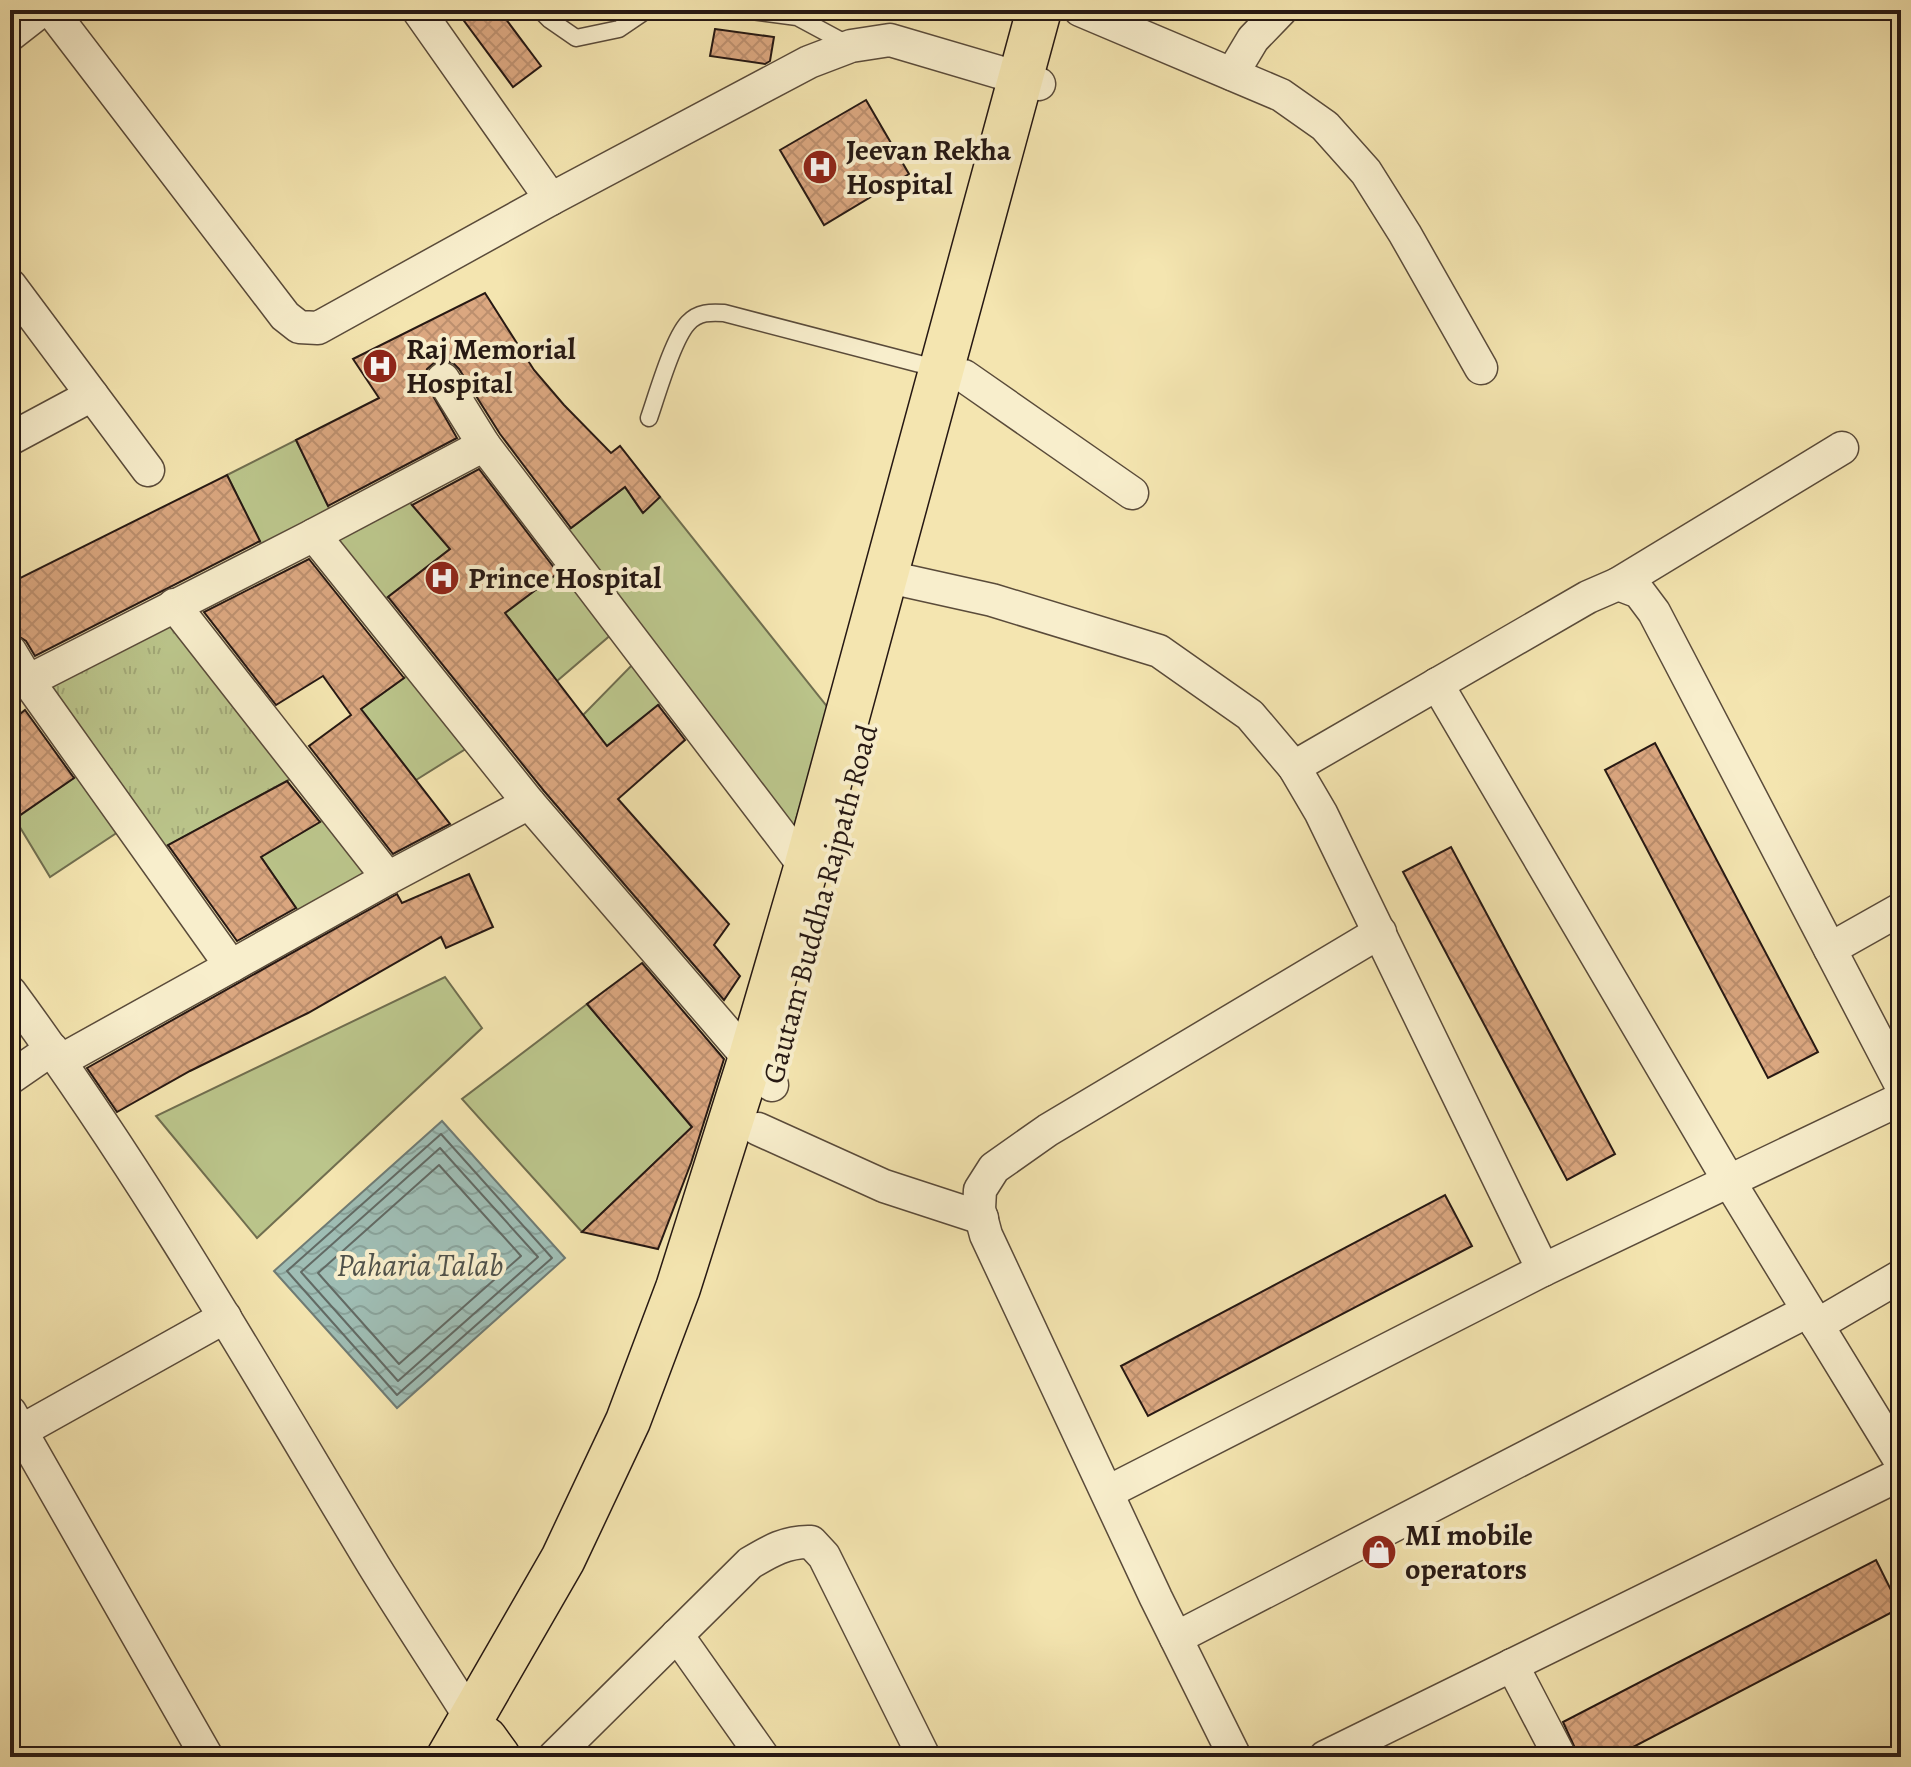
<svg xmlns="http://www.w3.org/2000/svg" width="1911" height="1767" font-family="Alegreya,serif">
<defs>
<pattern id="park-tufts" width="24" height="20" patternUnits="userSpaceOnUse" patternTransform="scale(2)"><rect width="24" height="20" fill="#bbc58b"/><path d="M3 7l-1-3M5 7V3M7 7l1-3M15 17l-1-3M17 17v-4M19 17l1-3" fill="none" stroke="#a1a877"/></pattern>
<pattern id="water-waves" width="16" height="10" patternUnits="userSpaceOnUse" patternTransform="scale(2)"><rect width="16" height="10" fill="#9fbdb4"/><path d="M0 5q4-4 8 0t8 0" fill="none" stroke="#89a29a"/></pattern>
<pattern id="building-cross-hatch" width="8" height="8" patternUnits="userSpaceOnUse" patternTransform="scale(2)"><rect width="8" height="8" fill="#dba780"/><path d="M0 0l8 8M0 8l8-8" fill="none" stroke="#bc8f6e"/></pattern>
</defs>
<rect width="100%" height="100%" fill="#f4e5b0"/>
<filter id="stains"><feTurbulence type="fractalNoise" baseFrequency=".0025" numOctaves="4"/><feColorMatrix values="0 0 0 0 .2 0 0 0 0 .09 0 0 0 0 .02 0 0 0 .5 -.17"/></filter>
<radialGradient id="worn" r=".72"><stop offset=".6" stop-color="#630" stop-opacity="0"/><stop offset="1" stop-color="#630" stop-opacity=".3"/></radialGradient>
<!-- grass -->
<g fill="#bbc58b" stroke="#706e4f" stroke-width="2">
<path d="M 296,440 L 330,510 L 262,546 L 227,475 Z"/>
<path d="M 625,487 L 642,512 L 660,497 L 829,709 L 794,826 L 567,531 Z"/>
<path d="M 406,498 L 450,549 L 384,600 L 334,540 Z"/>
<path d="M 563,569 L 613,633 L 557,681 L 505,613 Z"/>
<path d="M 634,663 L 663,702 L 607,746 L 583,715 Z"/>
<path d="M 412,672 L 472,745 L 416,780 L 361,709 Z"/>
<path d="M 78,775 L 118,832 L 50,877 L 15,819 Z"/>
<path d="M 326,818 L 372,875 L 301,915 L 261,857 Z"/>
<path d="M 445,977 L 482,1028 L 257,1238 L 156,1116 Z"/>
<path d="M 587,1004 L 692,1127 L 582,1232 L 462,1099 Z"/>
</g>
<!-- park -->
<path fill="url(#park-tufts)" stroke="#706e4f" stroke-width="2" d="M 172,622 L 294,777 L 158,851 L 46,686 Z"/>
<!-- water -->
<path fill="url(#water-waves)" stroke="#6f7b74" stroke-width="2" d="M 442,1121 L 565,1258 L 397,1408 L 274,1271 Z"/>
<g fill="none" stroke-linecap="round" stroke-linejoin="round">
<!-- shore -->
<g stroke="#626a64" stroke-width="2">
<path d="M 441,1134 L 552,1258 L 397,1395 L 287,1271 Z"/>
<path d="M 440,1148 L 538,1257 L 398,1381 L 301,1272 Z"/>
<path d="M 439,1165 L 521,1256 L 399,1364 L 318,1273 Z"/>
</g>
</g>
<!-- building -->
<g fill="url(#building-cross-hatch)" stroke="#261813" stroke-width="2">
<path d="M 456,10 L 499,10 L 541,66 L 513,87 Z"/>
<path d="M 715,29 L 774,37 L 770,61 L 765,64 L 710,56 Z"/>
<path d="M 866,100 L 909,174 L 824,225 L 780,150 Z"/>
<path d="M 485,293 L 534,370 L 564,405 L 611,453 L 620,446 L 660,497 L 643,513 L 625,487 L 571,528 L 500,434 L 459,369 L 453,363 L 443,360 L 434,363 L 427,369 L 424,380 L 457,438 L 328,506 L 296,440 L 379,398 L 353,359 Z"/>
<path d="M 479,469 L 558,573 L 505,613 L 607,746 L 658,705 L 685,740 L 618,799 L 729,924 L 714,945 L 740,976 L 724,1000 L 544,791 L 388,597 L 450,549 L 412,505 Z"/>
<path d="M 227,475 L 260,541 L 35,656 L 26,641 L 12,632 L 10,583 Z"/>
<path d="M 309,559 L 404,678 L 361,709 L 450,824 L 393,854 L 309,746 L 351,715 L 323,676 L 276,705 L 204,612 Z"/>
<path d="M 25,710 L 74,778 L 10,822 L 10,722 Z"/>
<path d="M 1655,743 L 1818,1052 L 1768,1078 L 1605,770 Z"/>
<path d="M 287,781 L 320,822 L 261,857 L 296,908 L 237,941 L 168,845 Z"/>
<path d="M 1451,847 L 1615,1154 L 1567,1180 L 1403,872 Z"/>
<path d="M 469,874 L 493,927 L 446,948 L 441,937 L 308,1013 L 190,1071 L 117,1112 L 87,1068 L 397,894 L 402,903 Z"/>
<path d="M 642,963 L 724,1059 L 691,1163 L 658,1249 L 582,1232 L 692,1127 L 587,1004 Z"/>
<path d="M 1445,1195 L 1472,1246 L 1148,1416 L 1121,1366 Z"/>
<path d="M 1876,1560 L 1900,1608 L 1614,1757 L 1579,1757 L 1563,1722 Z"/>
</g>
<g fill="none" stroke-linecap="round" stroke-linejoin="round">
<defs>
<g id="lane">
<path d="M 540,10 L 550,20 L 576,38 L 619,29 L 647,10"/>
<path d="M 744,10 L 797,17 L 851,46"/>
<path d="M 649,418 C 657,395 673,339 688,323 C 698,312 711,312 724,313 L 939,369"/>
</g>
<g id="street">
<path d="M 51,10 L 285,316 L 299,327 L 318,328 L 551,199 L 809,62 L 851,46 L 890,40 L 1039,84"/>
<path d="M 418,10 L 551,199"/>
<path d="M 1080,10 L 1281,95 L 1325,126 L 1366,172 L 1405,234 L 1481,368"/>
<path d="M 10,35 L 42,10"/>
<path d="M 1232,74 L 1253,39 L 1281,10"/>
<path d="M 10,285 L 148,470"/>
<path d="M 964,376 L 1132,493"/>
<path d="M 443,379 L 484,445"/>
<path d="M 10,439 L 92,395"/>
<path d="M 314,535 L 484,445 L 806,868"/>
<path d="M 884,576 L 992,600 L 1159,651 L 1250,715 L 1294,767 L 1321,813 L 1543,1270"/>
<path d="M 1618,584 L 1842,448"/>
<path d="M 174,605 L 388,878 L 231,966"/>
<path d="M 10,651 L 28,681"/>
<path d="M 1437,684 L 1729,1181 L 1901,1462"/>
<path d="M 1294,767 L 1588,597 L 1618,584 L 1639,592 L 1654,612 L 1901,1085"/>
<path d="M 388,878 L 529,803"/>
<path d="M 1830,949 L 1901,909"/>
<path d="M 10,992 C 145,1175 257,1372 374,1566 C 406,1618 440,1669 472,1720"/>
<path d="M 60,1061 L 231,966 L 28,681 L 314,535 L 529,803 L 772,1085"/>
<path d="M 10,1078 L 52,1049"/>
<path d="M 758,1129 L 884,1186 L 982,1218"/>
<path d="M 1817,1325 L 1901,1276"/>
<path d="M 10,1412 L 207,1757"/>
<path d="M 21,1431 L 225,1317"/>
<path d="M 1108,1492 L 1543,1270 L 1901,1099"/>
<path d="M 677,1635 L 763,1757"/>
<path d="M 1176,1638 L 1808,1311"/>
<path d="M 1512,1665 L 1560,1757"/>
<path d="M 554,1757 L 750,1563 C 770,1551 787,1541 811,1542 L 824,1556 L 924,1757"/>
<path d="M 1235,1757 L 1156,1598 L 986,1235 L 979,1209 L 980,1190 L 994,1168 L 1048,1130 L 1380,932"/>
<path d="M 1325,1757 L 1901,1474"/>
</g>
<path id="primary" d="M 485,1739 L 498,1757"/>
<path id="highway" d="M 449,1757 L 563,1559 L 628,1421 L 678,1288 L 750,1060 L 806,868 L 1039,10"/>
</defs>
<!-- lane casing -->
<use href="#lane" stroke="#5a4b3a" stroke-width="19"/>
<!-- street casing -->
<use href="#street" stroke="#5a4b3a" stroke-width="35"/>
<!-- primary casing -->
<use href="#primary" stroke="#261813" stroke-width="47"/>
<!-- highway casing -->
<use href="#highway" stroke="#261813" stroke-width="47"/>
<!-- lane -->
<use href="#lane" stroke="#f8eecc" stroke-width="16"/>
<!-- street -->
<use href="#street" stroke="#f8eecc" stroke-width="32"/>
<!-- primary -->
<use href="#primary" stroke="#f4e5b0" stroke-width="44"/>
<!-- highway -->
<use href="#highway" stroke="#f4e5b0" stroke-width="44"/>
</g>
<!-- icons -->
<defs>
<symbol id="hospital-disc" viewBox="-11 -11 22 22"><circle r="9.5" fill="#8f2418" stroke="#f8eecc"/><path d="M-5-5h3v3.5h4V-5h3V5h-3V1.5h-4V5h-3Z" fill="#fff"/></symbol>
<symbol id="shop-disc" viewBox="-11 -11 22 22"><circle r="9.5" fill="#8f2418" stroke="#f8eecc"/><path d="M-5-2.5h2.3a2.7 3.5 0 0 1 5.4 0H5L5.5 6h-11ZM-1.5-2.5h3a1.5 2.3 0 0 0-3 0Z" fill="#fff"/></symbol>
</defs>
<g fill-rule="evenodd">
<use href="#hospital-disc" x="800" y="147" width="40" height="40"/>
<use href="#hospital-disc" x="360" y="346" width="40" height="40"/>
<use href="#hospital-disc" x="422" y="558" width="40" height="40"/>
<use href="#shop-disc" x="1359" y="1532" width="40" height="40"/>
</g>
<g text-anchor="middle" stroke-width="8" stroke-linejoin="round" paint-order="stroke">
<!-- poi labels -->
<g font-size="30" font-weight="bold" fill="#261813" stroke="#f8eecc" text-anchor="start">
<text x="846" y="160">Jeevan Rekha<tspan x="846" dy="34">Hospital</tspan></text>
<text x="406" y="359">Raj Memorial<tspan x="406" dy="34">Hospital</tspan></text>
<text x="468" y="588">Prince Hospital</text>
<text x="1405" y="1545">MI mobile<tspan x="1405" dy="34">operators</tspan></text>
</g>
<!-- street labels -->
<g font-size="30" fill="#261813" stroke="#f8eecc">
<text transform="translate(820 904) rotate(-75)" y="10">Gautam Buddha Rajpath Road</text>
</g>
<!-- water labels -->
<g font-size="32" font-style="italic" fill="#50524b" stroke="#f8eecc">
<text x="420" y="1276">Paharia Talab</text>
</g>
</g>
<!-- margin -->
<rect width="1911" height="1767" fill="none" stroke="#f4e5b0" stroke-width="40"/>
<rect x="12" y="12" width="1887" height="1743" fill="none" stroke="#261813" stroke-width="4"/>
<rect x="20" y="20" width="1871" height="1727" fill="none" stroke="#261813" stroke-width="2"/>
<rect width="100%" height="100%" filter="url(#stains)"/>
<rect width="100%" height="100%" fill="url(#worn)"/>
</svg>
